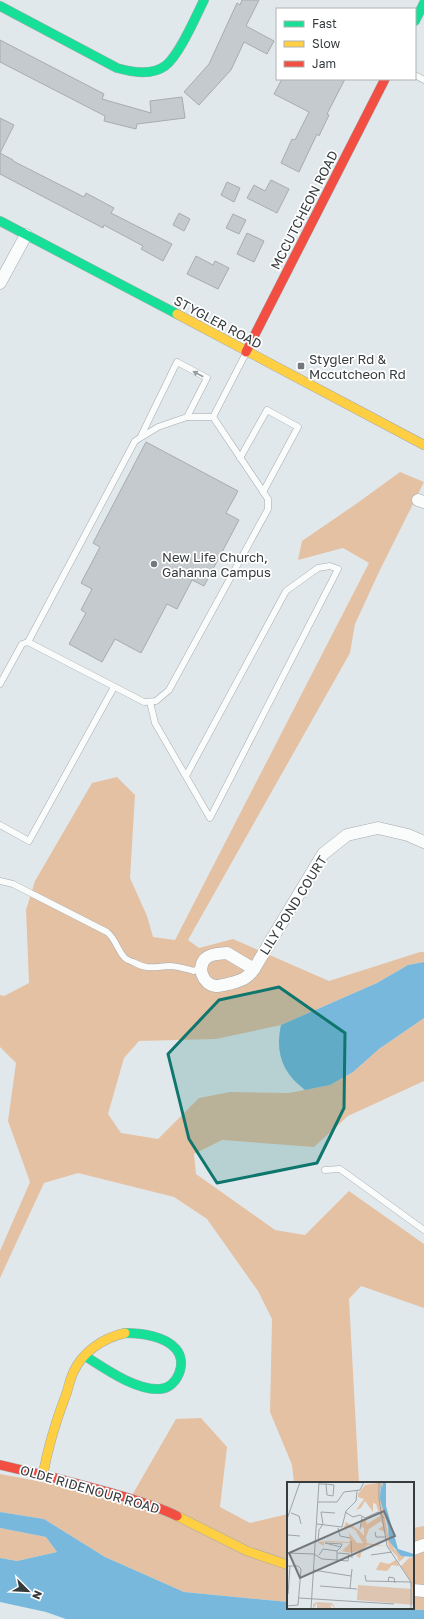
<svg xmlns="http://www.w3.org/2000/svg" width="424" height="1619" font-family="'Golos Text',sans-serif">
<rect width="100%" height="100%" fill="#e1e8ec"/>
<!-- forest -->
<g fill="#e5c1a3">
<path d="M 400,472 L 424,482 L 379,572 L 355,624 L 350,653 L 188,940 L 199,948 L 233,939 L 329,981 L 420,952 L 424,952 L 424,962 L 408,965 L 377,983 L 281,1025 L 216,1039 L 139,1041 L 124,1058 L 108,1114 L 121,1133 L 158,1139 L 199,1098 L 230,1092 L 289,1093 L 330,1085 L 353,1072 L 379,1049 L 424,1018 L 424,1081 L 348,1116 L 314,1147 L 222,1140 L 194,1154 L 196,1174 L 275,1230 L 305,1235 L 349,1191 L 424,1244 L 424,1308 L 361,1286 L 349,1299 L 359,1483 L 294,1483 L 292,1465 L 270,1412 L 272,1319 L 258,1291 L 207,1219 L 174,1197 L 78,1173 L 44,1183 L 0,1278 L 0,1251 L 30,1182 L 8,1121 L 16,1063 L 0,1047 L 0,995 L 4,996 L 29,983 L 26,910 L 35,881 L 92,783 L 117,777 L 135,795 L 130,878 L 147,916 L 153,937 L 175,940 L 369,563 L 343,548 L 298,560 L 302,541 L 356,504 Z"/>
<path d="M 201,1418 L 227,1447 L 220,1507 L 250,1523 L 288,1514 L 288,1602 L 184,1592 L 105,1557 L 44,1519 L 0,1512 L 0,1474 L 48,1483 L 127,1504 L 176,1419 Z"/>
<path d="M 424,1526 L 424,1610 L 376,1608 L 413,1608 L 413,1528 Z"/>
<path d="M 0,1528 L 46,1537 L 57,1552 L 17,1561 L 0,1558 Z"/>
</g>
<!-- water -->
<g fill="#77b8dc">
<path d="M 424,962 L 424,1018 L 379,1049 L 353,1072 L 330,1085 L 305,1090 C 282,1073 275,1052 281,1025 L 377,983 L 408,965 Z"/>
<path d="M 0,1512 L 44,1519 L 105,1557 L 184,1592 L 288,1602 L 288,1608 L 376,1608 L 424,1610 L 424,1619 L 66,1619 L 46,1612 L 0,1602 L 0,1558 L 17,1561 L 57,1552 L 46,1537 L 0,1528 Z"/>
</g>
<!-- building -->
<g fill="#c5cace" stroke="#a7acae">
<path d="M 242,0 L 259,0 L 246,26 L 274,41 L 267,54 L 244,42 L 231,70 L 199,105 L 184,92 L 209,64 L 237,3 L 240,5 Z"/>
<path d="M 0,40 L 104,94 L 102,99 L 151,113 L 150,101 L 182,97 L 185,118 L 137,124 L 136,129 L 104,121 L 105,116 L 0,62 Z"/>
<path d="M 282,79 L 345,79 L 327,114 L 329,115 L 319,136 L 317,134 L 299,172 L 281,163 L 292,139 L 295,140 L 309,112 L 274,94 Z"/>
<path d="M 0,118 L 14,125 L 0,153 L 13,160 L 13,161 L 84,197 L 86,193 L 114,208 L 111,213 L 172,244 L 163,261 L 141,249 L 143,246 L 104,225 L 103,228 L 0,174 Z"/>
<path d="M 271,180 L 289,189 L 277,213 L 247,198 L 254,185 L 265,191 Z"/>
<path d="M 227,182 L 240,188 L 234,202 L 221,195 Z"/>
<path d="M 179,213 L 190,219 L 184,231 L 173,225 Z"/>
<path d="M 233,214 L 246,220 L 239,234 L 226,228 Z"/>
<path d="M 247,233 L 264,241 L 254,262 L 237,254 Z"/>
<path d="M 196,256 L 213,265 L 215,261 L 229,268 L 218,289 L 187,274 Z"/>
<path d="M 146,442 L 238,491 L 226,513 L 239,520 L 204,586 L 192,580 L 177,609 L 167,604 L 141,653 L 115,639 L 102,662 L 69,644 L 86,613 L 81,610 L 92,589 L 81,583 L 100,547 L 93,543 Z"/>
</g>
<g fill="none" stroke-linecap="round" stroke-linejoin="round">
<defs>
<g id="lane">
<path d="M 415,75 L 424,80"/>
<path d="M 187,417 L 213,417 L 268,499 L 268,509 L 169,690 L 156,701 L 144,702 L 28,642 L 135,441 L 158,427 Z"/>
<path d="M 213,417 L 246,353"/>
<path d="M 141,436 L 177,362 L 207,378 L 187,417"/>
<path d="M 240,458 L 267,410 L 298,427 L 263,492"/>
<path d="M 0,684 L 22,644 L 28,642"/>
<path d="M 150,702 L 155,723 L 210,818 L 338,569 L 330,566 L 318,568 L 286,591 L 186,776"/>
<path d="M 0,825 L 29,841 L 114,687"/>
<path d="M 0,881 L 13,884 L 107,932 C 116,939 117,950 125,958 C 127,960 130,961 133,962 C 148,970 154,967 169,966 C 178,966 186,969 194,971 L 201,967"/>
<path d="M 325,1170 L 340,1169 L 424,1230"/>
</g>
<g id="street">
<path d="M 0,283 L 26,235"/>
<path d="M 418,500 L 424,502"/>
<path d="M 227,953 L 254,969 C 248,978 242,980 232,983 C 227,984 221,986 216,986 C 203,985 196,967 206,958 C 212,953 220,954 227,953 Z"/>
<path d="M 254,969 L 323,854 L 347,835 L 378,828 L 408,835 L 424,842"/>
<path d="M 413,1549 L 424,1545"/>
<path d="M 413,1590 L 424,1591"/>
</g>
<g id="fast">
<path d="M 0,6 L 117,68 C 132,72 151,76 165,66 C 179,56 196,16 204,0"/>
<path d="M 415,21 L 424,3"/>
<path d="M 0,221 L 177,314"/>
<path d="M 85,1356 C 104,1368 136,1391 160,1389 C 177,1388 188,1363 176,1349 C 165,1336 141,1333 125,1333"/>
</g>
<g id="slow">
<path d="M 177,314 L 424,445"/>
<path d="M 43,1474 C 48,1448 55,1424 64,1400 C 68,1391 69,1382 73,1373 C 82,1352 103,1338 125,1333"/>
<path d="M 177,1516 L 247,1551 L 288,1565"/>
</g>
<g id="jam">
<path d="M 246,352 L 385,79"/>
<path d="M 0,1465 C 36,1473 72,1482 108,1492 C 131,1499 155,1505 177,1516"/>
</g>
</defs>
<!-- lane casing -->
<use href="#lane" stroke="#a5aaad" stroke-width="7"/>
<!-- street casing -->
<use href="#street" stroke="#a5aaad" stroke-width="13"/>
<!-- fast casing -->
<use href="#fast" stroke="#a5aaad" stroke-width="10"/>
<!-- slow casing -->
<use href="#slow" stroke="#a5aaad" stroke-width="10"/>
<!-- jam casing -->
<use href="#jam" stroke="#a5aaad" stroke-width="10"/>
<!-- lane -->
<use href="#lane" stroke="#fafcfc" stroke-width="6"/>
<!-- street -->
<use href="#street" stroke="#fafcfc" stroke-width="12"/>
<!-- fast -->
<use href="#fast" stroke="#16e098" stroke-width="9"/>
<!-- slow -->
<use href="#slow" stroke="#ffcf43" stroke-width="9"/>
<!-- jam -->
<use href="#jam" stroke="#f24e42" stroke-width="9"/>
</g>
<!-- one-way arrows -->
<defs><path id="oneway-solid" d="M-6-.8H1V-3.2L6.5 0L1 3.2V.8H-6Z"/></defs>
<use fill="#989c9d" href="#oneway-solid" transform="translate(198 374) rotate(-152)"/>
<!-- marked area -->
<path fill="#0f766e" fill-opacity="0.2" stroke="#0f766e" stroke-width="3" stroke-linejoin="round" d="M 279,987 L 345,1033 L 344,1108 L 317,1163 L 217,1183 L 189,1139 L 168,1054 L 219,1000 Z"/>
<!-- markers -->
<g fill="#72787b" stroke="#fff" stroke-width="1.5">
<rect x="297" y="362" width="8" height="8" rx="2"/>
<circle cx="154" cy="564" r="4"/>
</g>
<g text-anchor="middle" stroke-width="3.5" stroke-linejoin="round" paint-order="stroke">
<!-- street labels -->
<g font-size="13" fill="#363b3e" stroke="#fff">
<text transform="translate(304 210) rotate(-63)" y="5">MCCUTCHEON ROAD</text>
<text transform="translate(218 322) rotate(28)" y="5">STYGLER ROAD</text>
<text transform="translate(293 905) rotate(-58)" y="5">LILY POND COURT</text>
<text transform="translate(90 1489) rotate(16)" y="5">OLDE RIDENOUR ROAD</text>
</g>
<!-- poi labels -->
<g font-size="13" fill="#363b3e" stroke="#fff" text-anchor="start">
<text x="309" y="364">Stygler Rd &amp;<tspan x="309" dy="15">Mccutcheon Rd</tspan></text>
<text x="162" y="562">New Life Church,<tspan x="162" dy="15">Gahanna Campus</tspan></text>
</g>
</g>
<!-- overview -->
<g transform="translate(287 1482)">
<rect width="127" height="127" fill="#e1e8ec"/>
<path d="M 127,76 L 127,123 L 70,118 L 71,103 L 125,107 ZM 30,120 L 45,121 L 47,124 L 48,127 L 44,122 L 44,127 L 30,127 L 30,121 L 40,122 L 30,121 L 26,127 L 26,122 Z" fill="#ddc5b2"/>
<path d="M 96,0 L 93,8 L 102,59 L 102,52 L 107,67 L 118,75 L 112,80 L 110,74 L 102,66 L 98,50 L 91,47 L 96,44 L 94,39 L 82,47 L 79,55 L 80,61 L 100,64 L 81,63 L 75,68 L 73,76 L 69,74 L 72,71 L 70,69 L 64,71 L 55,69 L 63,61 L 37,60 L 37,64 L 30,60 L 42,59 L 63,60 L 62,51 L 57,45 L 59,40 L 72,48 L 77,54 L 77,46 L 74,45 L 75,37 L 79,37 L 80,42 L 93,34 L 89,22 L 86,21 L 86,30 L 78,19 L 74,26 L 69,28 L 77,17 L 71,15 L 71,12 L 78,3 ZM 60,44 L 68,48 L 76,61 L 70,61 L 59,47 ZM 127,75 L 127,107 L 125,107 L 123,98 L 114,84 L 122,76 ZM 109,78 L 112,84 L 105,83 L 100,89 L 89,88 L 93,80 L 102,82 Z" fill="#e5c1a3" fill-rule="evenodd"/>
<path d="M 94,0 L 95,6 L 96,0 L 99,0 L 99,24 L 111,67 L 127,72 L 127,75 L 114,74 L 102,59 L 101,44 L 93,17 Z" fill="#77b8dc"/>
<path fill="none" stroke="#9da3a6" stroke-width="1" d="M 92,0 L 92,17 L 100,64 L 124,100 L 124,127M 32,2 L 39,2 L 40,13 L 46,14 L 47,3 L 39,2M 31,20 L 50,20 L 57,10 L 73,8 L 77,0M 58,30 L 66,35 L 73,33 L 78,36 L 91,30 L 97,36M 4,31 L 12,34 L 14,42M 0,37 L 13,0M 30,42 L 55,45 L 59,29 L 69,19 L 70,9M 51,46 L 53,54 L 63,56M 73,47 L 75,35M 88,50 L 89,55 L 98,55M 1,53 L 13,54M 31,59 L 32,48 L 36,42 L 34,30 L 48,31M 64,59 L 65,76M 50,69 L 54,65 L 55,62 L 38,61 L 54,65M 0,71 L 27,72M 27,72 L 35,77 L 50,78 L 50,69 L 36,67 L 32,73M 84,73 L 105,70M 50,78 L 61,79 L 62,72 L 51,71M 0,84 L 11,84 L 14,87 L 11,123 L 0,124M 26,88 L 64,94M 78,93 L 79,99 L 124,100M 101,100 L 102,95 L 107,96 L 108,101M 33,104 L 70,107M 63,106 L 65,87M 1,112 L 3,84M 12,116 L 107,122M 24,127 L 32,0"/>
<path fill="#72787b" fill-opacity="0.15" stroke="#72787b" stroke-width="2" d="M 97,29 L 108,54 L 13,96 L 2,71 Z"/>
<rect width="127" height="127" fill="none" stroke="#363b3e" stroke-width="2"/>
</g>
<!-- legend -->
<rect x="276" y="8" width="140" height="72" fill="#ffffff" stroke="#afb1b2"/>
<rect x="284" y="21" width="20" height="6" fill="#16e098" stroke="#afb1b2"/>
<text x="312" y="28" font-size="12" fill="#363b3e">Fast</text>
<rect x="284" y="41" width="20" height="6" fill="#ffcf43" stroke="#afb1b2"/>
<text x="312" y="48" font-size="12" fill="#363b3e">Slow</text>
<rect x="284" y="61" width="20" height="6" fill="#f24e42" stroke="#afb1b2"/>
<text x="312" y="68" font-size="12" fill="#363b3e">Jam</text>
<!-- north arrow -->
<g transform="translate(28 1591) rotate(114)" stroke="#ffffff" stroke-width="3" paint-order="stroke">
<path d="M0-3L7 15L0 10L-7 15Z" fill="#363b3e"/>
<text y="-6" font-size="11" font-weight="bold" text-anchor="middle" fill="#363b3e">N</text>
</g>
</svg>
